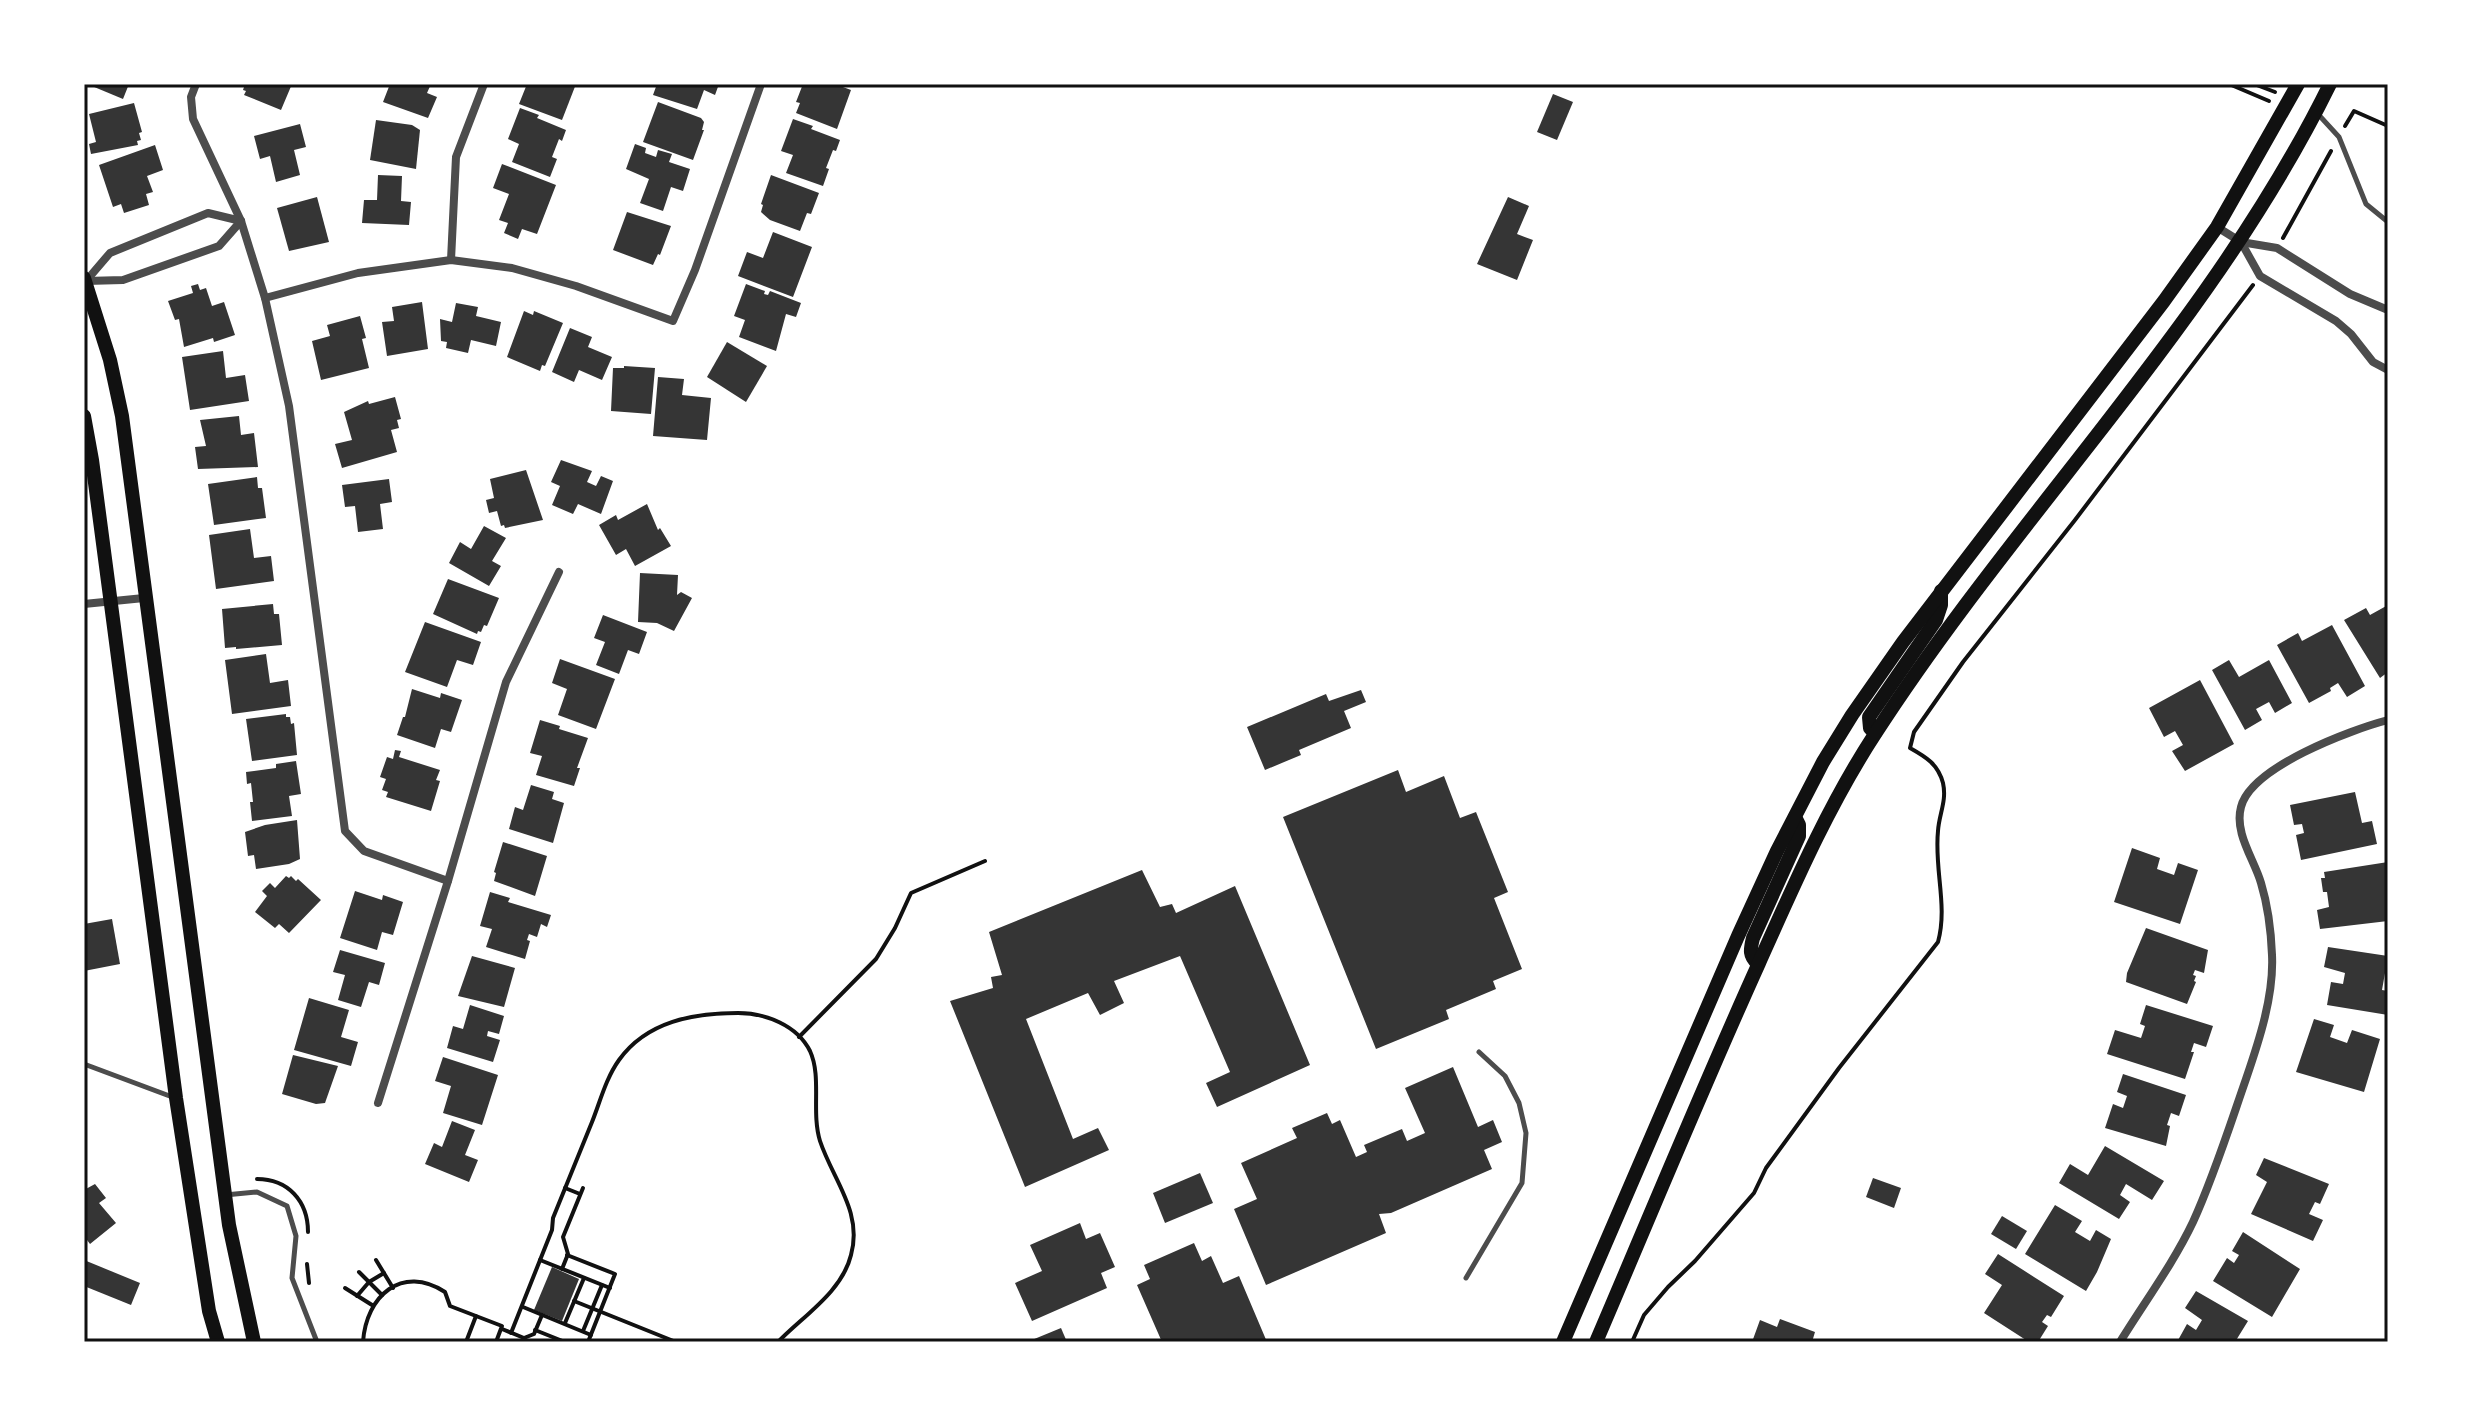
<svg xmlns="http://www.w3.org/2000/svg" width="2472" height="1426" font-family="'Work Sans',sans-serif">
<rect width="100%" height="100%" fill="#fff"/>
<!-- building -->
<g fill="#353535">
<path d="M 87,84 L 129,84 L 123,99 Z"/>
<path d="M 245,84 L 292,84 L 281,110 L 244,95 L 246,91 L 243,90 Z"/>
<path d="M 390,84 L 431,84 L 427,93 L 437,97 L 428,118 L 383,102 Z"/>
<path d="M 527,84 L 576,84 L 562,120 L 519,104 Z"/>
<path d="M 657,84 L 719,84 L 715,95 L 704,90 L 697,109 L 653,95 Z"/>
<path d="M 803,84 L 835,84 L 851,90 L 837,129 L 796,113 L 800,103 L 796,102 Z"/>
<path d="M 1553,94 L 1573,102 L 1557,140 L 1537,132 Z"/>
<path d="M 658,102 L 701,118 L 704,122 L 702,130 L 704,130 L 693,160 L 643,142 Z"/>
<path d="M 134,103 L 142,132 L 139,133 L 141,140 L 137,141 L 138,145 L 91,154 L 89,144 L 96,142 L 89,114 Z"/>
<path d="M 520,108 L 539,115 L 537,118 L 566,130 L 562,141 L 559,139 L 552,157 L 557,159 L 550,177 L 512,162 L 519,144 L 508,139 Z"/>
<path d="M 793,119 L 813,126 L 811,129 L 840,140 L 836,151 L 833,150 L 826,168 L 829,169 L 823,186 L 786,173 L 793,155 L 781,151 Z"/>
<path d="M 376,120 L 412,125 L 420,130 L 416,169 L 370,160 Z"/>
<path d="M 300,124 L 306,147 L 294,150 L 300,175 L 276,182 L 270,156 L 260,159 L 254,136 Z"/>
<path d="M 635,144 L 646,148 L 645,153 L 656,157 L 658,150 L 672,154 L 669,162 L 690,169 L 683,191 L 671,187 L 663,211 L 640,203 L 649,179 L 626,169 Z"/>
<path d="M 155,145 L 163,170 L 147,176 L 153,192 L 146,194 L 149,205 L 124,213 L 121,204 L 113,207 L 99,165 Z"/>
<path d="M 502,164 L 556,185 L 537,234 L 522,229 L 518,239 L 504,233 L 508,223 L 499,220 L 509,194 L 493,188 Z"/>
<path d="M 378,175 L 402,176 L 401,201 L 411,202 L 409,225 L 362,223 L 364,200 L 377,200 Z"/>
<path d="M 771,175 L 819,193 L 811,214 L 807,213 L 800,231 L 770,220 L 761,212 L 763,205 L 761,204 Z"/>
<path d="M 317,197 L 329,242 L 289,251 L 277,208 Z"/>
<path d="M 1508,197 L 1529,206 L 1517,234 L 1533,240 L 1517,280 L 1477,264 Z"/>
<path d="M 627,212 L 671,226 L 660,255 L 658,254 L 653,265 L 613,250 Z"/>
<path d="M 773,232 L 812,247 L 793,297 L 738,276 L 747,252 L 763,258 Z"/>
<path d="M 198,284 L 200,290 L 206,288 L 212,306 L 224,302 L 235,335 L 214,342 L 213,338 L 184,347 L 179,319 L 175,320 L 168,301 L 193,293 L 191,286 Z"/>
<path d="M 746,284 L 765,291 L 764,294 L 768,295 L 770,291 L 801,303 L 796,317 L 786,314 L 776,351 L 739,337 L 745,320 L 734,316 Z"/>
<path d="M 422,302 L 428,349 L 387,356 L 382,322 L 394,321 L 392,307 Z"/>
<path d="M 456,303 L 478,307 L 476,316 L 501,322 L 496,346 L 471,340 L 468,353 L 446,348 L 447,342 L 441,341 L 440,319 L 452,322 Z"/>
<path d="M 524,311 L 533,315 L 534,311 L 563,323 L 545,366 L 542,365 L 540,371 L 507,357 Z"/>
<path d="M 360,316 L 366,338 L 362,339 L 369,368 L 321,380 L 312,341 L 330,336 L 327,325 Z"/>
<path d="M 570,328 L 592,337 L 588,347 L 612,357 L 602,380 L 579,370 L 574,382 L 552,372 Z"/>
<path d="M 727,342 L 767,366 L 746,402 L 707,377 Z"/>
<path d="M 223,351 L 226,378 L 245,375 L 249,401 L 190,410 L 182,357 Z"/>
<path d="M 624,366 L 655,368 L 651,414 L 611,411 L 613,368 L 624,368 Z"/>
<path d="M 658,377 L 684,379 L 682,395 L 711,398 L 707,440 L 653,436 Z"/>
<path d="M 395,397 L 401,419 L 397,420 L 399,428 L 391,430 L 397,452 L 342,468 L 335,444 L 352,440 L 344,412 L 368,401 L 369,404 Z"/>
<path d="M 239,416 L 241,435 L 254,433 L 258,467 L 198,469 L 195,447 L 206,446 L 200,420 Z"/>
<path d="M 561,460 L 592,471 L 587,482 L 596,486 L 601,476 L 613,481 L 601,514 L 578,504 L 573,514 L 552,505 L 560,486 L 551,482 Z"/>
<path d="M 526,470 L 543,520 L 505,528 L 504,525 L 501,526 L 497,511 L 489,513 L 486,500 L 494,498 L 490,479 Z"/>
<path d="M 257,477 L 258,488 L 262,488 L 266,518 L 214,525 L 208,484 Z"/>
<path d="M 389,479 L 392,502 L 380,504 L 383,529 L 358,532 L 355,506 L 345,507 L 342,485 Z"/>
<path d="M 647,504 L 658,530 L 660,528 L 671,546 L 635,566 L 626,549 L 616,555 L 599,525 L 616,515 L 618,520 Z"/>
<path d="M 484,526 L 506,538 L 492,561 L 501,566 L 489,586 L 449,563 L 460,542 L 471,549 Z"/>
<path d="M 250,529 L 254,558 L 271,556 L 274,581 L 216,589 L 209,535 Z"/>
<path d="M 640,573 L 678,575 L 677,595 L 681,592 L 692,598 L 674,631 L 657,623 L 638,622 Z"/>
<path d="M 448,579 L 499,598 L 487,626 L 484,625 L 481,632 L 478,631 L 477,634 L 433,614 Z"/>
<path d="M 273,604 L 274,614 L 279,614 L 282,645 L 236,649 L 236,647 L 225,648 L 222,609 Z"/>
<path d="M 2388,605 L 2388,672 L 2380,678 L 2344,620 L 2366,608 L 2370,615 Z"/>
<path d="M 603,615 L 647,632 L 639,654 L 628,650 L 619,674 L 596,665 L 605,642 L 594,638 Z"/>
<path d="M 425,622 L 481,642 L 473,665 L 457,660 L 447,687 L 405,672 Z"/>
<path d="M 2332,625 L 2365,686 L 2347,697 L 2338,683 L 2330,688 L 2331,691 L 2309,703 L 2277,645 L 2298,633 L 2302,641 Z"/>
<path d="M 266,654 L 270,683 L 288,680 L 291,706 L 232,714 L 225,660 Z"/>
<path d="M 560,659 L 615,679 L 596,729 L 558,715 L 567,689 L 552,683 Z"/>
<path d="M 2229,660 L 2239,677 L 2269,660 L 2292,703 L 2275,713 L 2269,702 L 2256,709 L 2262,720 L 2245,730 L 2212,670 Z"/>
<path d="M 2200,680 L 2234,744 L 2185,771 L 2172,751 L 2183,745 L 2175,731 L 2164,737 L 2149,708 Z"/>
<path d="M 412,689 L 440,698 L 441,693 L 462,700 L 451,732 L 441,729 L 435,748 L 397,735 L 403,717 L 405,717 Z"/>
<path d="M 1361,690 L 1366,702 L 1344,711 L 1351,728 L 1299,750 L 1301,755 L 1265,770 L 1247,727 L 1326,694 L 1329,701 Z"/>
<path d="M 286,714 L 286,717 L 290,717 L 291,724 L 294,723 L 297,755 L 252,761 L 246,719 Z"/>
<path d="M 540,720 L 560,726 L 559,729 L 588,738 L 577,768 L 580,768 L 574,786 L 536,775 L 542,756 L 530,753 Z"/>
<path d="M 395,750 L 401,751 L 399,757 L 440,770 L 436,780 L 440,781 L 431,811 L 386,797 L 388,792 L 382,790 L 386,779 L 380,777 L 387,757 L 393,759 Z"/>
<path d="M 296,761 L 301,794 L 289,796 L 292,816 L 252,821 L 250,802 L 253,802 L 251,783 L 247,784 L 246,772 L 276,768 L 276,764 Z"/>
<path d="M 1398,770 L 1406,792 L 1444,776 L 1460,818 L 1476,812 L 1508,892 L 1494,898 L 1522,969 L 1493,981 L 1496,989 L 1446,1010 L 1449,1019 L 1376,1049 L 1283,817 Z"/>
<path d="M 531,785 L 554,792 L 552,799 L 564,803 L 553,843 L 509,829 L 515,807 L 523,810 Z"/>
<path d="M 2355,792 L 2362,823 L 2372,821 L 2377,844 L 2301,860 L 2296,835 L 2304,833 L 2302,824 L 2294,825 L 2290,805 Z"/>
<path d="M 297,820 L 300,859 L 289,864 L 256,869 L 254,855 L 248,856 L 245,832 L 265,825 Z"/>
<path d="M 503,842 L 547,856 L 535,896 L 494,881 L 496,873 L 494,872 Z"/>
<path d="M 2132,848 L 2160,858 L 2157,869 L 2174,875 L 2178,863 L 2198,870 L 2180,924 L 2114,902 Z"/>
<path d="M 2388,862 L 2388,887 L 2385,887 L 2388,921 L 2320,929 L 2317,910 L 2329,907 L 2327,892 L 2323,892 L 2321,878 L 2325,878 L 2324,872 Z"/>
<path d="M 1142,870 L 1160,907 L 1172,904 L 1176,913 L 1235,886 L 1310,1065 L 1217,1107 L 1206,1083 L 1230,1072 L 1180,956 L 1114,981 L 1124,1003 L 1100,1015 L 1088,993 L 1026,1019 L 1073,1139 L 1098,1128 L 1109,1150 L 1025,1187 L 950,1001 L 993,988 L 991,977 L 1002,975 L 989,932 Z"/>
<path d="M 286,876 L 289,878 L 291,876 L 296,881 L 298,879 L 321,900 L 289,933 L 279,924 L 275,928 L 255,912 L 267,896 L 262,891 L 270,883 L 275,888 Z"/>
<path d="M 355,891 L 382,900 L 383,895 L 403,902 L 393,935 L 382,932 L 377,950 L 340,938 Z"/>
<path d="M 490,892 L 510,898 L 508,902 L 551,915 L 547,927 L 541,924 L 537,937 L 529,934 L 527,940 L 530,941 L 525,959 L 486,947 L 492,929 L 480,926 Z"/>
<path d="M 112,919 L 120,964 L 84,971 L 84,924 Z"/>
<path d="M 2146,928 L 2208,950 L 2204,973 L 2195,970 L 2193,975 L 2196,976 L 2194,981 L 2196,982 L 2187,1004 L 2126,982 L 2127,973 Z"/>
<path d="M 2328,947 L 2388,956 L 2382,990 L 2388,991 L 2388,1015 L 2327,1005 L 2331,982 L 2343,984 L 2345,973 L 2324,967 Z"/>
<path d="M 340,950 L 385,963 L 379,985 L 369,982 L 361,1007 L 338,1000 L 345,975 L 333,972 Z"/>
<path d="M 472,956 L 515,968 L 504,1007 L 458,996 Z"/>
<path d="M 309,998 L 349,1010 L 341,1037 L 358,1042 L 351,1066 L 294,1050 Z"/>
<path d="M 470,1005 L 504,1016 L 499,1034 L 488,1031 L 487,1036 L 500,1040 L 493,1062 L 447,1048 L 453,1026 L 463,1029 Z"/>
<path d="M 2146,1005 L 2213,1026 L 2206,1047 L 2194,1043 L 2191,1052 L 2194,1052 L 2185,1079 L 2107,1054 L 2115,1030 L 2141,1038 L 2145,1026 L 2140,1024 Z"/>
<path d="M 2314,1019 L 2334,1025 L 2330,1037 L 2347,1043 L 2352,1030 L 2380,1039 L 2364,1092 L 2296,1072 Z"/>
<path d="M 293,1055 L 338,1066 L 325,1103 L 316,1104 L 282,1094 Z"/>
<path d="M 443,1057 L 498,1075 L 482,1125 L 443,1113 L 451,1086 L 435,1081 Z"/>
<path d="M 1453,1067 L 1478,1127 L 1493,1120 L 1502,1142 L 1484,1150 L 1492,1169 L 1391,1213 L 1379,1214 L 1386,1233 L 1266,1285 L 1234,1209 L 1257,1199 L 1241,1163 L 1297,1138 L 1292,1128 L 1327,1113 L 1332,1124 L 1340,1120 L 1356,1157 L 1367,1152 L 1364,1145 L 1402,1129 L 1407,1141 L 1425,1133 L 1405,1088 Z"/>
<path d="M 2123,1074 L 2186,1095 L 2179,1116 L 2171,1113 L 2167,1125 L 2170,1126 L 2166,1146 L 2105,1128 L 2113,1104 L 2123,1108 L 2127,1096 L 2117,1092 Z"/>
<path d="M 452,1121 L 475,1130 L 465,1155 L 478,1160 L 469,1182 L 425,1164 L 434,1143 L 442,1147 Z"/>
<path d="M 2105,1146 L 2164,1181 L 2152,1200 L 2126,1184 L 2120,1195 L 2130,1202 L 2119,1219 L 2059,1183 L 2070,1164 L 2088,1175 Z"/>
<path d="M 2264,1158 L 2329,1184 L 2320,1204 L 2315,1202 L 2309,1214 L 2323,1220 L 2313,1241 L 2251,1214 L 2267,1182 L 2256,1175 Z"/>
<path d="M 1200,1173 L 1213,1203 L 1165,1223 L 1153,1193 Z"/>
<path d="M 1873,1178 L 1901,1188 L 1894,1208 L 1866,1197 Z"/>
<path d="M 95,1184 L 106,1198 L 99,1203 L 116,1223 L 90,1244 L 84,1236 L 84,1190 Z"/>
<path d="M 2055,1205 L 2082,1221 L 2075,1232 L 2090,1241 L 2096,1230 L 2111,1239 L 2097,1272 L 2086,1291 L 2025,1254 Z"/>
<path d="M 2002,1216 L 2027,1231 L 2016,1249 L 1991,1234 Z"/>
<path d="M 1080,1223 L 1086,1239 L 1100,1233 L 1115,1267 L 1101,1273 L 1107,1288 L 1032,1321 L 1015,1283 L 1042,1271 L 1030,1245 Z"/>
<path d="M 2243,1232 L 2300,1269 L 2272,1317 L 2213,1281 L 2227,1258 L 2234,1263 L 2239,1255 L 2232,1251 Z"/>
<path d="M 1194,1243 L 1202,1261 L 1211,1256 L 1223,1283 L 1239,1276 L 1267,1342 L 1162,1342 L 1137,1285 L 1150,1279 L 1144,1265 Z"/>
<path d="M 1998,1254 L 2064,1296 L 2051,1317 L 2047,1315 L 2042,1322 L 2048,1326 L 2038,1342 L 2029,1342 L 1984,1313 L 2002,1285 L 1985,1274 Z"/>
<path d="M 84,1260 L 140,1283 L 131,1305 L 84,1286 Z"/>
<path d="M 552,1267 L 579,1279 L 562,1321 L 534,1310 Z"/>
<path d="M 2196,1291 L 2248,1321 L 2235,1342 L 2177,1342 L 2187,1324 L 2196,1330 L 2202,1320 L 2185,1308 Z"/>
<path d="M 1780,1319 L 1815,1332 L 1812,1342 L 1752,1342 L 1760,1320 L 1777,1327 Z"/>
<path d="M 1061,1328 L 1067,1342 L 1027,1342 Z"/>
</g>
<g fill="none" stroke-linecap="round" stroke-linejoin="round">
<!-- path -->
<g stroke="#111" stroke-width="4">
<path d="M 2229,84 L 2269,101"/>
<path d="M 2254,84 L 2275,92"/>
<path d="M 2345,126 L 2354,111 L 2388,126"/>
<path d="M 2283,238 L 2331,151"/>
<path d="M 799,1037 L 876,959 L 895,928 L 911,893 L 985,861"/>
<path d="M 257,1179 C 288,1179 308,1201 308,1232"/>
<path d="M 565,1188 L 580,1194"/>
<path d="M 567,1255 L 615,1274 L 588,1342"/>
<path d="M 376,1260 L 393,1288"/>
<path d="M 540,1260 L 610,1288"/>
<path d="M 307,1264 L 309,1283"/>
<path d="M 562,1269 L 568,1254 L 563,1237 L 583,1188"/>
<path d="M 359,1272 L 382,1295"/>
<path d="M 345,1288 L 372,1305"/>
<path d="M 357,1296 L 369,1282 L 384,1273"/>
<path d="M 574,1301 L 676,1342"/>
<path d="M 523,1307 L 591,1335"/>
<path d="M 565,1323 L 584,1278"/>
<path d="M 502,1329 L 524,1338 L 534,1334 L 542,1315"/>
<path d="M 535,1330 L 565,1342"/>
<path d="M 583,1331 L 602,1285"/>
<path d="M 511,1333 L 552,1230 L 553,1218 C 566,1186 579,1154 592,1122 C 600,1102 606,1078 619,1060 C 647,1021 694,1013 738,1013 C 765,1013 797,1025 810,1051 C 822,1077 811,1112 820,1141 C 833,1180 863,1212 851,1255 C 842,1292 803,1316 778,1342"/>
<path d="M 363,1342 C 366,1296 402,1264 445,1292 L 450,1306 L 502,1326 L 496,1342"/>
<path d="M 466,1342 L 476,1316"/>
<path d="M 1632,1342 L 1644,1315 L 1668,1287 L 1695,1261 L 1754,1193 L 1766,1168 L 1839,1068 L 1938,942 C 1948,906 1934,869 1938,831 C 1939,814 1947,801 1943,783 C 1938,764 1926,757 1910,748 L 1914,732 L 1963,662 L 2075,520 L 2253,285"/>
</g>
<!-- service -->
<g stroke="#4c4c4c" stroke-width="5">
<path d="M 2317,113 L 2339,137 L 2366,204 L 2388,222"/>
<path d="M 84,1064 L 175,1098"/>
<path d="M 225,1195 L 257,1192 L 287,1206 L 296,1236 L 292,1278 L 317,1342"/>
<path d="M 1466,1278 L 1522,1183 L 1526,1133 L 1519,1103 L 1505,1076 L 1479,1052"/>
</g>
<!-- minor -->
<g stroke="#4c4c4c" stroke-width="8">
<path d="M 196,84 L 191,97 L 193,119 L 241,221 L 265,298 L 289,406 L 345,831 L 364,851 L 448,881"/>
<path d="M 2217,227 L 2241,242 L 2260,276 L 2336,321 L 2351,334 L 2373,362 L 2388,370"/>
<path d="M 2241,242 L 2277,248 L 2350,294 L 2388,310"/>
<path d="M 451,260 L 456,157 L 484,84"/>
<path d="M 86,281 L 110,253 L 208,213 L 241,221"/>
<path d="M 86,281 L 123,280 L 219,246 L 241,221"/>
<path d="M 265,298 L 358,273 L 451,260 L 512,268 L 576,286 L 673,321 L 695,270 L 761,84"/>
<path d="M 84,604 L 144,598"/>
<path d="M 378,1103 L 448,881 L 506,682 L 559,572"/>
<path d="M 2120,1342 C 2144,1303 2173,1264 2193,1222 C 2214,1176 2229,1128 2246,1079 C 2259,1041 2274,996 2272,955 C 2271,930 2268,906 2261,883 C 2254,859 2234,833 2241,807 C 2251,767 2350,730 2388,720"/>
</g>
<!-- secondary -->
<g stroke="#111" stroke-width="14">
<path d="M 84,278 L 110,360 L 122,416 L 229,1225 L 254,1342"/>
<path d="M 84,416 L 92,460 L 176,1098 L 209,1311 L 218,1342"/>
<path d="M 1875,733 L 1870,728 L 1869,717 L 1936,620 L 1941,605 L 1941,591"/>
<path d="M 1758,964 C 1749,956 1750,950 1753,938 L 1799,836 L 1799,825 L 1795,817"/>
<path d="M 1563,1342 L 1738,936 L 1777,851 L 1823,762 L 1852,715 L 1903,642 L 2164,301 L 2217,227 L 2298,84"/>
<path d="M 1596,1342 C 1650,1216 1702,1089 1759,963 C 1794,885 1828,806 1875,734 C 2019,511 2212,324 2330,84"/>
</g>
</g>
<!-- border -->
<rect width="2472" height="1426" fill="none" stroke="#ffffff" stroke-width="172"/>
<rect x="86" y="86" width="2300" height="1254" fill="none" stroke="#111" stroke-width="3"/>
</svg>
